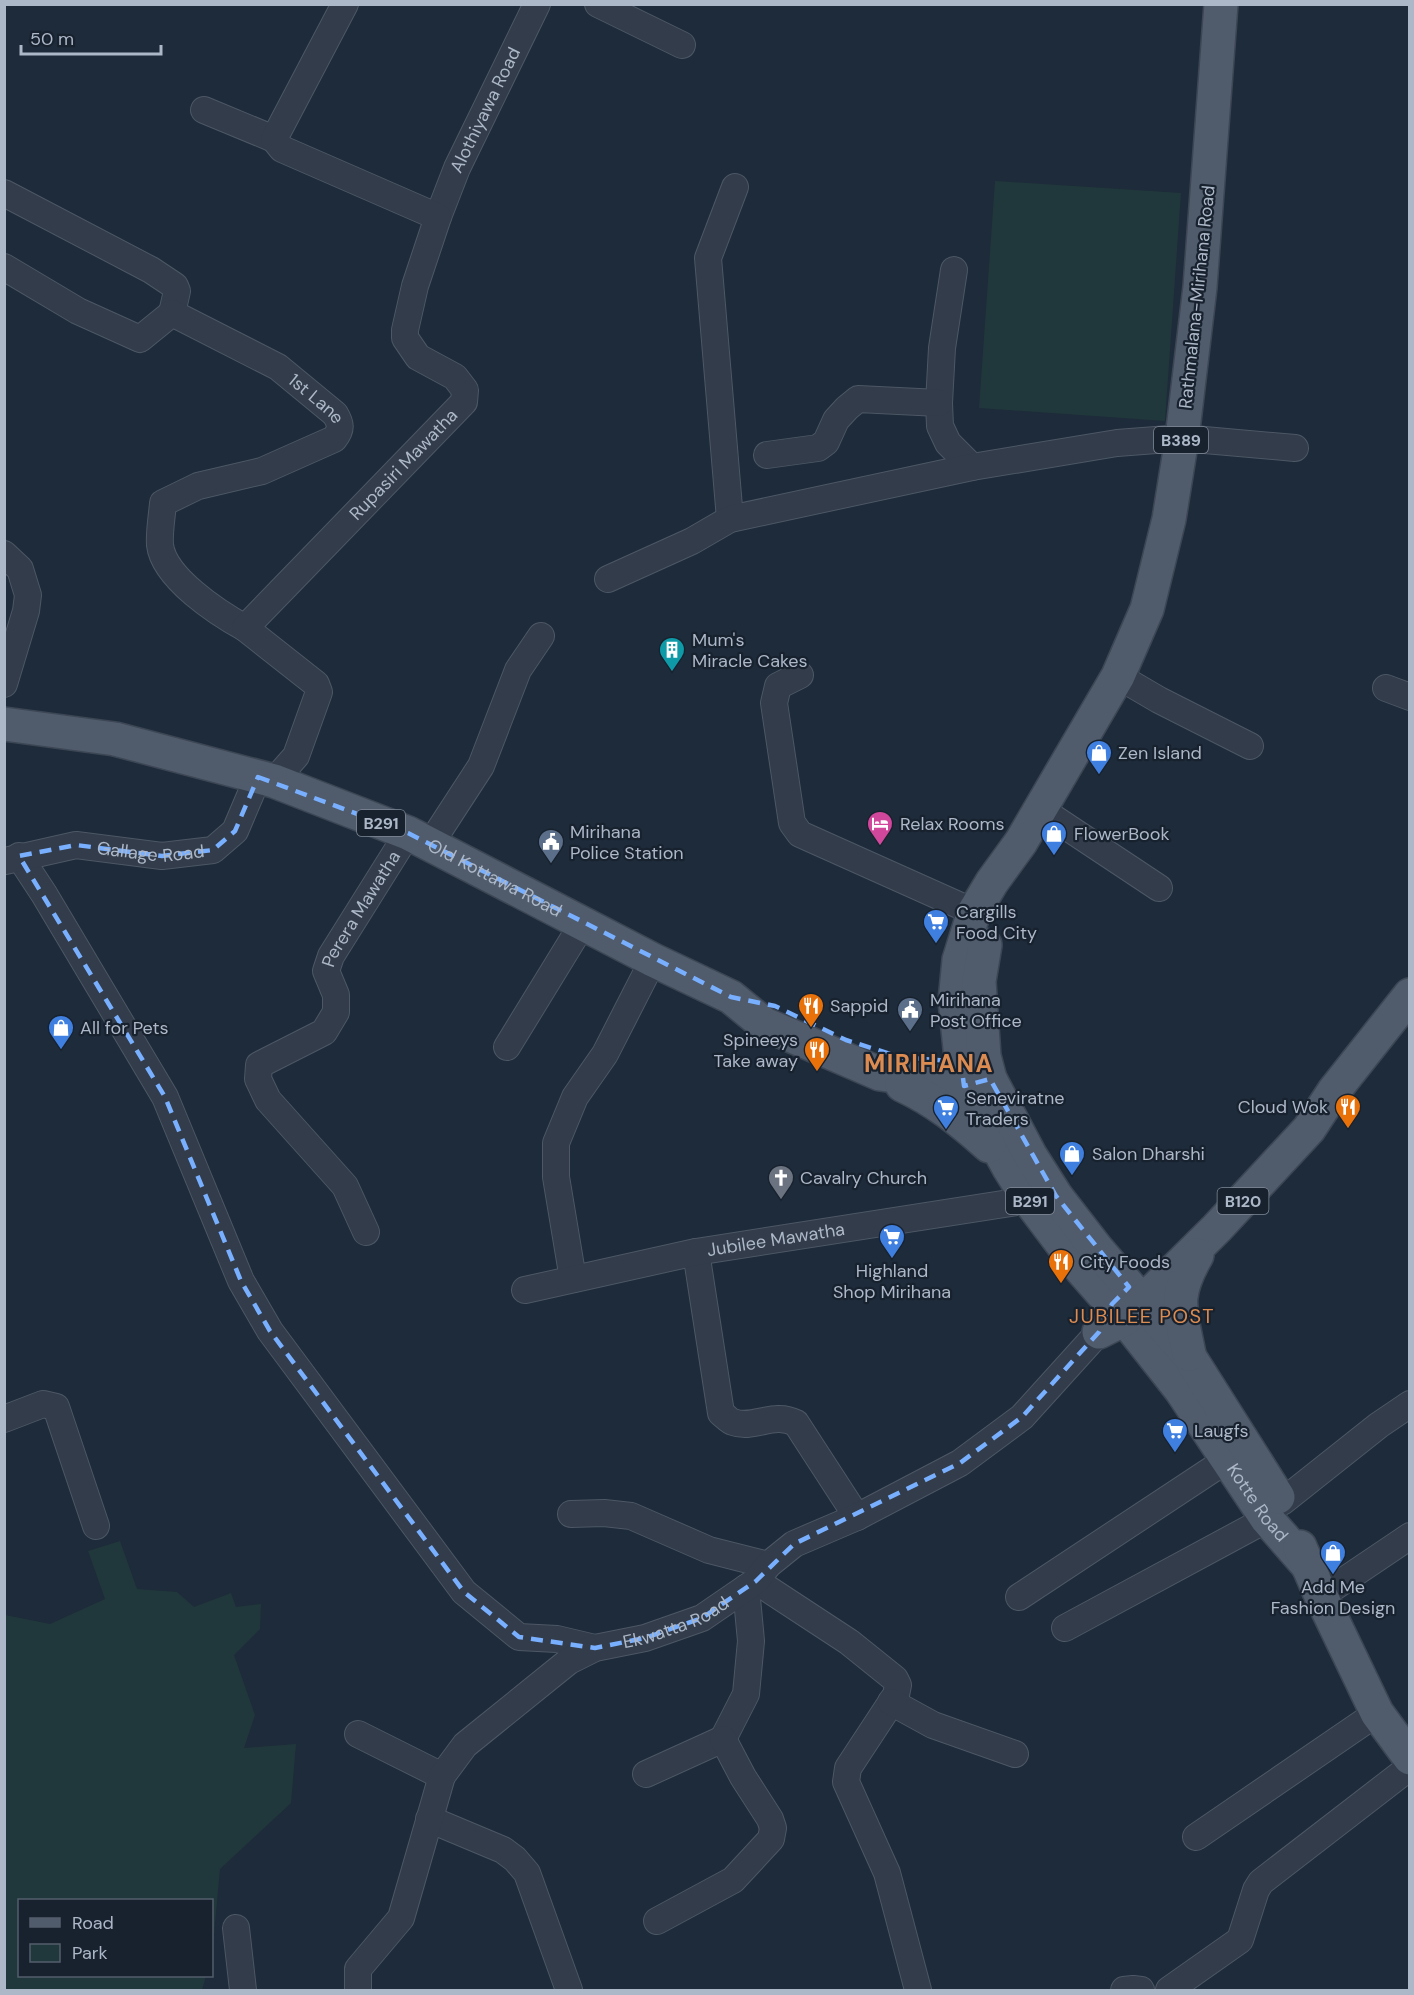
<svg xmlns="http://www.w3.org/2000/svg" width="1414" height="1995" font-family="'DM Sans',sans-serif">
<rect width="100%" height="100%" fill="#1e2b3a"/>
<!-- green -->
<g fill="#20383b">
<path d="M 995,181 L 1181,193 L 1165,421 L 979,408 Z"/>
<path d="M 120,1541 L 137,1589 L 177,1592 L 194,1607 L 231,1593 L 236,1607 L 261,1604 L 260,1629 L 234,1655 L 255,1715 L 244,1748 L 296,1744 L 291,1803 L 220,1869 L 212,1956 L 212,1900 L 20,1900 L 20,1976 L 206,1976 L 202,1990 L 5,1990 L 5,1615 L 50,1624 L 105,1599 L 88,1551 Z"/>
</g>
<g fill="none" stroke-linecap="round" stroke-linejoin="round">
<defs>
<g id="minor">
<path d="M 598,4 L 682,45"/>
<path d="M 204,110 L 274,139"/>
<path d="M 4,193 L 151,270 L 175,286 L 177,291 L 172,313"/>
<path id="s1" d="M 438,217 L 457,168 L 537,4"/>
<path id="s2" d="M 4,267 L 78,311 L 140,339 L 172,313 L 278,367 L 335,414 C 341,424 342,429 334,439 L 262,471 L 198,486 L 163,503 C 162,516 159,532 160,545 C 164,578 218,613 245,628"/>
<path d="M 954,270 L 942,348 L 939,403 L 940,426 L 948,443 L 972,467"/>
<path d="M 767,455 L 818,448 L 826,442 L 836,420 L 847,408 L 858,399 L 939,403"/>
<path d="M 730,519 L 708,258 L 735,187"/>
<path d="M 4,554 L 20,569 L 28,595 L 26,611 L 4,684"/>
<path d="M 608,579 L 692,541 L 730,519 L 972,467 L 1117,443 L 1182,438 L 1295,448"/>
<path d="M 800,675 L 778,686 L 774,703 L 792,823 L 800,834 L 974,912"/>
<path d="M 1118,676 L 1159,700 L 1250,746"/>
<path d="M 1386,688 L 1410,697"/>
<path id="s3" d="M 274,781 L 296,756 L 319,692 L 316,684 L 245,628 L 464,402 L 465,390 L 455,377 L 418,357 L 405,338 L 405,330 L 415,286 L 438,217 L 282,149 L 274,139 L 345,4"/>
<path d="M 1040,809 L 1159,888"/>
<path d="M 429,846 L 481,766 L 518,670 L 541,636"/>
<path d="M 19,856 L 44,894 L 165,1097 L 241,1281 L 270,1331 L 464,1592 L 519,1637 L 557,1639 L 595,1648"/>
<path id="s4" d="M 5,861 L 76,845 L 162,856 L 213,850 L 235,831 L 258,777"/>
<path d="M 507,1047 L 583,923"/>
<path id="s5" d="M 366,1232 L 345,1186 L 268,1100 L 258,1079 L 259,1065 L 324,1032 L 336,1012 L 336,995 L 326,971 L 331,956 L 408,833"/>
<path d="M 696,1252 L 721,1413 C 725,1416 729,1421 733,1422 C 754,1430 773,1411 796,1423 L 857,1517"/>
<path d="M 573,1279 L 556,1177 L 556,1143 L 575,1097 L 605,1054 L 653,960"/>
<path id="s6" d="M 525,1290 L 696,1252 L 1029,1200"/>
<path d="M 4,1419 L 43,1404 L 56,1407 L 96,1526"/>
<path d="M 1282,1502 L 1379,1425 L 1410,1404"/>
<path d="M 571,1514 L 604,1513 L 631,1516 L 709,1550 L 768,1565"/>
<path d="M 756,1581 L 849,1642 L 895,1679 L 898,1685 L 896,1695 L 848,1768 L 846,1782 L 887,1873 L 918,1990"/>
<path d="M 1321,1596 L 1410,1536"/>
<path d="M 1019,1597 L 1228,1459"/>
<path d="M 1065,1628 L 1267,1519"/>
<path d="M 891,1702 L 933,1725 L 1015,1754"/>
<path d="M 358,1734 L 442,1776"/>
<path d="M 723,1739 L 746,1694 L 751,1641 L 746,1588"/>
<path d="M 646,1774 L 723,1739"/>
<path d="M 429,1819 L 503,1850 L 515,1859 L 527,1873 L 569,1990"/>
<path d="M 1196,1837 L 1377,1713"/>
<path d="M 657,1921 L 733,1880 L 771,1839 L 773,1828 L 770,1819 L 743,1777 L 723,1739"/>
<path d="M 236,1928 L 243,1990"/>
<path id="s7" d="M 358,1990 L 358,1969 L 401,1918 L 442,1776 L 465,1745 L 569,1661 L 595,1648 L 645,1638 L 702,1618 L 756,1581 L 768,1565 L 794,1544 L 857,1517 L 960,1463 L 1022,1417 L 1099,1332"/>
<path d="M 1124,1990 L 1133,1989 L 1141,1990"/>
<path d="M 1169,1990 L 1240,1940 L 1256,1890 L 1261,1882 L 1410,1767"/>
</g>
<g id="major">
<path id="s8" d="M 1221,4 L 1200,287 L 1182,438 L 1169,519 L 1147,609 L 1118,676 L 1021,842 L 992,882 L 974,912 L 959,960 L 955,1001 L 964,1086 L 1009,1168 L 1029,1200 L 1081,1269 L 1125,1319 L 1181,1390 L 1267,1519 L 1309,1567"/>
<path id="s9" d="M 4,724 L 115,739 L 274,781 L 408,833 L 653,960 L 731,997 L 764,1024 L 880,1074 L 964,1086 L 990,1079"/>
<path d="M 985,945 L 979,981 L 984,1056 L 990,1079 L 1030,1155 L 1056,1196 L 1097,1249 L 1189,1356 L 1278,1497"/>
<path d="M 902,1085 C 936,1101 961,1121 989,1146"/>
<path d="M 1099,1332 L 1125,1319 L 1217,1228 L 1309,1129 L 1334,1091 L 1410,995"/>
<path d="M 1189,1354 C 1180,1308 1173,1297 1197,1255"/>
<path d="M 1300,1547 L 1321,1596 L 1377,1713 L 1410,1758"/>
</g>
</defs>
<!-- minor casing -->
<use href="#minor" stroke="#4d5765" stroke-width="28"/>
<!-- major casing -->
<use href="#major" stroke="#3c4654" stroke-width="36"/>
<!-- minor -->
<use href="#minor" stroke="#323c4a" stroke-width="26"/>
<!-- major -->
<use href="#major" stroke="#505b6b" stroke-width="33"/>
</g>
<!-- marked area -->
<path fill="none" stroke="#79afff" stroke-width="4.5" stroke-dasharray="12 8" stroke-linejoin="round" d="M 258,777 L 408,833 L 731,997 L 775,1006 L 846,1040 L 900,1057 L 961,1062 L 964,1086 L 990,1079 L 1056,1196 L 1129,1287 L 1112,1304 L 1099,1332 L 1022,1417 L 960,1463 L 794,1544 L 756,1581 L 702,1618 L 645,1638 L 595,1648 L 519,1637 L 464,1592 L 270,1331 L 241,1281 L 165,1097 L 19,856 L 76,845 L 162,856 L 213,850 L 235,831 Z"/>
<!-- icons -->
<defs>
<symbol id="building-pin" viewBox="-11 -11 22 30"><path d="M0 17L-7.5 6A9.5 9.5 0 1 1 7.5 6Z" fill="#0f9aa8" stroke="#18222f"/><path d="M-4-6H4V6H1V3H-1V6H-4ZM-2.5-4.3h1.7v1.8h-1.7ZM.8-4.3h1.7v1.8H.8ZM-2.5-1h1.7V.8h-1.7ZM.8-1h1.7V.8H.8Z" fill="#fff"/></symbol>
<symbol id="shop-pin" viewBox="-11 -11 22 30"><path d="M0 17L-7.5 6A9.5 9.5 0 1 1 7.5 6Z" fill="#3f7fe0" stroke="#18222f"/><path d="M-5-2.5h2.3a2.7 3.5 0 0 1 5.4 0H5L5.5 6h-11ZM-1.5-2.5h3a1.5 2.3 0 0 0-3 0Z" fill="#fff"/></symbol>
<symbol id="hotel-pin" viewBox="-11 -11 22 30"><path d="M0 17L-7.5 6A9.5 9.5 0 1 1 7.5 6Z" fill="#d1479c" stroke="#18222f"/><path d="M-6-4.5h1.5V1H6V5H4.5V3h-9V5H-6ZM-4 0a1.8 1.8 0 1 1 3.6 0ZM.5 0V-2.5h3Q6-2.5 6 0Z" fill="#fff"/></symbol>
<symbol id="civic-pin" viewBox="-11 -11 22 30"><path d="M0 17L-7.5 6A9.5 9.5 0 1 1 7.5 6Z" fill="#5c6f8a" stroke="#18222f"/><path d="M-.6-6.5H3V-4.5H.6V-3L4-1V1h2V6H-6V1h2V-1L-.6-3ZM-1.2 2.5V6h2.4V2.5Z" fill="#fff"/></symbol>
<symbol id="supermarket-pin" viewBox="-11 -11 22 30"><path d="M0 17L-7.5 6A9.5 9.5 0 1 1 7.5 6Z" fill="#3f7fe0" stroke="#18222f"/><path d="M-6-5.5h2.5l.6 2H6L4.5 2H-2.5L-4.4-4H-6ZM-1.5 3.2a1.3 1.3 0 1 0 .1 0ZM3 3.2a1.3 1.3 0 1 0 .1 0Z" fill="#fff"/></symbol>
<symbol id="restaurant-pin" viewBox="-11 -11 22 30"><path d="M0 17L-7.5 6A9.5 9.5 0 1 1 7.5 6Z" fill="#e8710a" stroke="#18222f"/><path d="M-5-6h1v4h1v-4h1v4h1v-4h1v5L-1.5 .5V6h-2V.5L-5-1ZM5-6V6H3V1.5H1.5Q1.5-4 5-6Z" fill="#fff"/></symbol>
<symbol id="church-pin" viewBox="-11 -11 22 30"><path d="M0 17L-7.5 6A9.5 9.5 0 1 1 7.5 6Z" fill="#6b7280" stroke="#18222f"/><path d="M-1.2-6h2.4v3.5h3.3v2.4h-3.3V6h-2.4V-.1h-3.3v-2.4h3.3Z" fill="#fff"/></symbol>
</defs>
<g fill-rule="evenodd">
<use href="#building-pin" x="657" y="635" width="30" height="40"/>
<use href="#shop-pin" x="1084" y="738" width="30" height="40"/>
<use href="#hotel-pin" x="865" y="809" width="30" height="40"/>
<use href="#shop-pin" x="1039" y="819" width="30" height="40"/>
<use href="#civic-pin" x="536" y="827" width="30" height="40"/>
<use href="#supermarket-pin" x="921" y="907" width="30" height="40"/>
<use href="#restaurant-pin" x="796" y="991" width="30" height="40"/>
<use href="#civic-pin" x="895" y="995" width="30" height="40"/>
<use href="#shop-pin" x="46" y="1013" width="30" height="40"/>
<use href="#restaurant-pin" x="802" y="1035" width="30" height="40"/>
<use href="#restaurant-pin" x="1333" y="1092" width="30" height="40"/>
<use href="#supermarket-pin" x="931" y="1093" width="30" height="40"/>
<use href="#shop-pin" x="1057" y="1139" width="30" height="40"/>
<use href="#church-pin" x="766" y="1163" width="30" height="40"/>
<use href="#supermarket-pin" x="877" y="1222" width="30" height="40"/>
<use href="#restaurant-pin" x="1046" y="1247" width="30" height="40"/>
<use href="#supermarket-pin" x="1160" y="1416" width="30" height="40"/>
<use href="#shop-pin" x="1318" y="1538" width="30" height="40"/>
</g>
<g text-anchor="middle" stroke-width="4.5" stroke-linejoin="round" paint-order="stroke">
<!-- shield labels -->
<g fill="#18222f" stroke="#808a99" stroke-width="1.5">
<rect x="1154" y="427" width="54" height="26" rx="4.5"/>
<rect x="357" y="810" width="48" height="26" rx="4.5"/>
<rect x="1006" y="1188" width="48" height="26" rx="4.5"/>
<rect x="1217.5" y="1188" width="51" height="26" rx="4.5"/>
</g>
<g font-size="16" font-weight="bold" fill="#acb7c7">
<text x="1181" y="446">B389</text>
<text x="381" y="829">B291</text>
<text x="1030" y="1207">B291</text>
<text x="1243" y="1207">B120</text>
</g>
<!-- street labels -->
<g font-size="18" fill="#acb7c7" stroke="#18222f">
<text dy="6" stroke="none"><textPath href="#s1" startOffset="117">Alothiyawa Road</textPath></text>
<text transform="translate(1197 297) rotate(-84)" y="6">Rathmalana-Mirihana Road</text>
<text dy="6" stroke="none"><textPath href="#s2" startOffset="364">1st Lane</textPath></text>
<text dy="6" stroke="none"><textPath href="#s3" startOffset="428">Rupasiri Mawatha</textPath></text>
<text dy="6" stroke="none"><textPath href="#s4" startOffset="148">Gallage Road</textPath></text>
<text dy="6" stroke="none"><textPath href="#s9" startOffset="518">Old Kottawa Road</textPath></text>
<text dy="6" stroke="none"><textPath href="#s5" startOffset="414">Perera Mawatha</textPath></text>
<text dy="6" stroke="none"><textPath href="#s6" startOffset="256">Jubilee Mawatha</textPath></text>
<text dy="6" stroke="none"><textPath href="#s8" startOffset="1648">Kotte Road</textPath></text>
<text dy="6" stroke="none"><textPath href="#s7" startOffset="522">Ekwatta Road</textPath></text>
</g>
<!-- poi labels -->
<g font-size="18" fill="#acb7c7" stroke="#18222f" text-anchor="start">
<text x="692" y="646">Mum's<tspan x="692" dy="21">Miracle Cakes</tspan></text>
<text x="1118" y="759">Zen Island</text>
<text x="900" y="830">Relax Rooms</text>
<text x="570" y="838">Mirihana<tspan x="570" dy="21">Police Station</tspan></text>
<text x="1074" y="840">FlowerBook</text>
<text x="956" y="918">Cargills<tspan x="956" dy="21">Food City</tspan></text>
<text x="930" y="1006">Mirihana<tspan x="930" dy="21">Post Office</tspan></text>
<text x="830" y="1012">Sappid</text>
<text x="80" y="1034">All for Pets</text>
<text x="798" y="1046" text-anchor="end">Spineeys<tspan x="798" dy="21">Take away</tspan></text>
<text x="966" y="1104">Seneviratne<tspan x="966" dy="21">Traders</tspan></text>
<text x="1328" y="1113" text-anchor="end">Cloud Wok</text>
<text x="1092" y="1160">Salon Dharshi</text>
<text x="800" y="1184">Cavalry Church</text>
<text x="1080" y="1268">City Foods</text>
<text x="892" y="1277" text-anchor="middle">Highland<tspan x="892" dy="21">Shop Mirihana</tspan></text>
<text x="1194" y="1437">Laugfs</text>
<text x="1333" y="1593" text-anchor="middle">Add Me<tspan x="1333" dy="21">Fashion Design</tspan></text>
</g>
<!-- neighbourhood labels -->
<g font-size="20" letter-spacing="1.5" fill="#dd8c51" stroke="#18222f">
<text x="1142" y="1323">JUBILEE POST</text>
</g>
<!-- district labels -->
<g font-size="24" font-weight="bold" letter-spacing="1.5" fill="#dd8c51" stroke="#18222f">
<text x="929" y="1072">MIRIHANA</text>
</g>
</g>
<!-- border -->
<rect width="1414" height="1995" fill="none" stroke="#acb7c7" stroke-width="12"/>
<!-- legend -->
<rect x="18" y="1899" width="195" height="78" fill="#18222f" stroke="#535e6c" stroke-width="1.5"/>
<rect x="30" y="1918" width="30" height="9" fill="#505b6b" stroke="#535e6c" stroke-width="1.5"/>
<text x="72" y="1929" font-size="18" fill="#acb7c7">Road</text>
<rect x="30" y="1944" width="30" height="18" fill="#20383b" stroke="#535e6c" stroke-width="1.5"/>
<text x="72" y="1959" font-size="18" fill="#acb7c7">Park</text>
<!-- scale -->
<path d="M21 45v9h140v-9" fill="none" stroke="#acb7c7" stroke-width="3"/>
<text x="30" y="45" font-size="18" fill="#acb7c7" stroke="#18222f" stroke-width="4.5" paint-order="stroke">50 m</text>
</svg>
